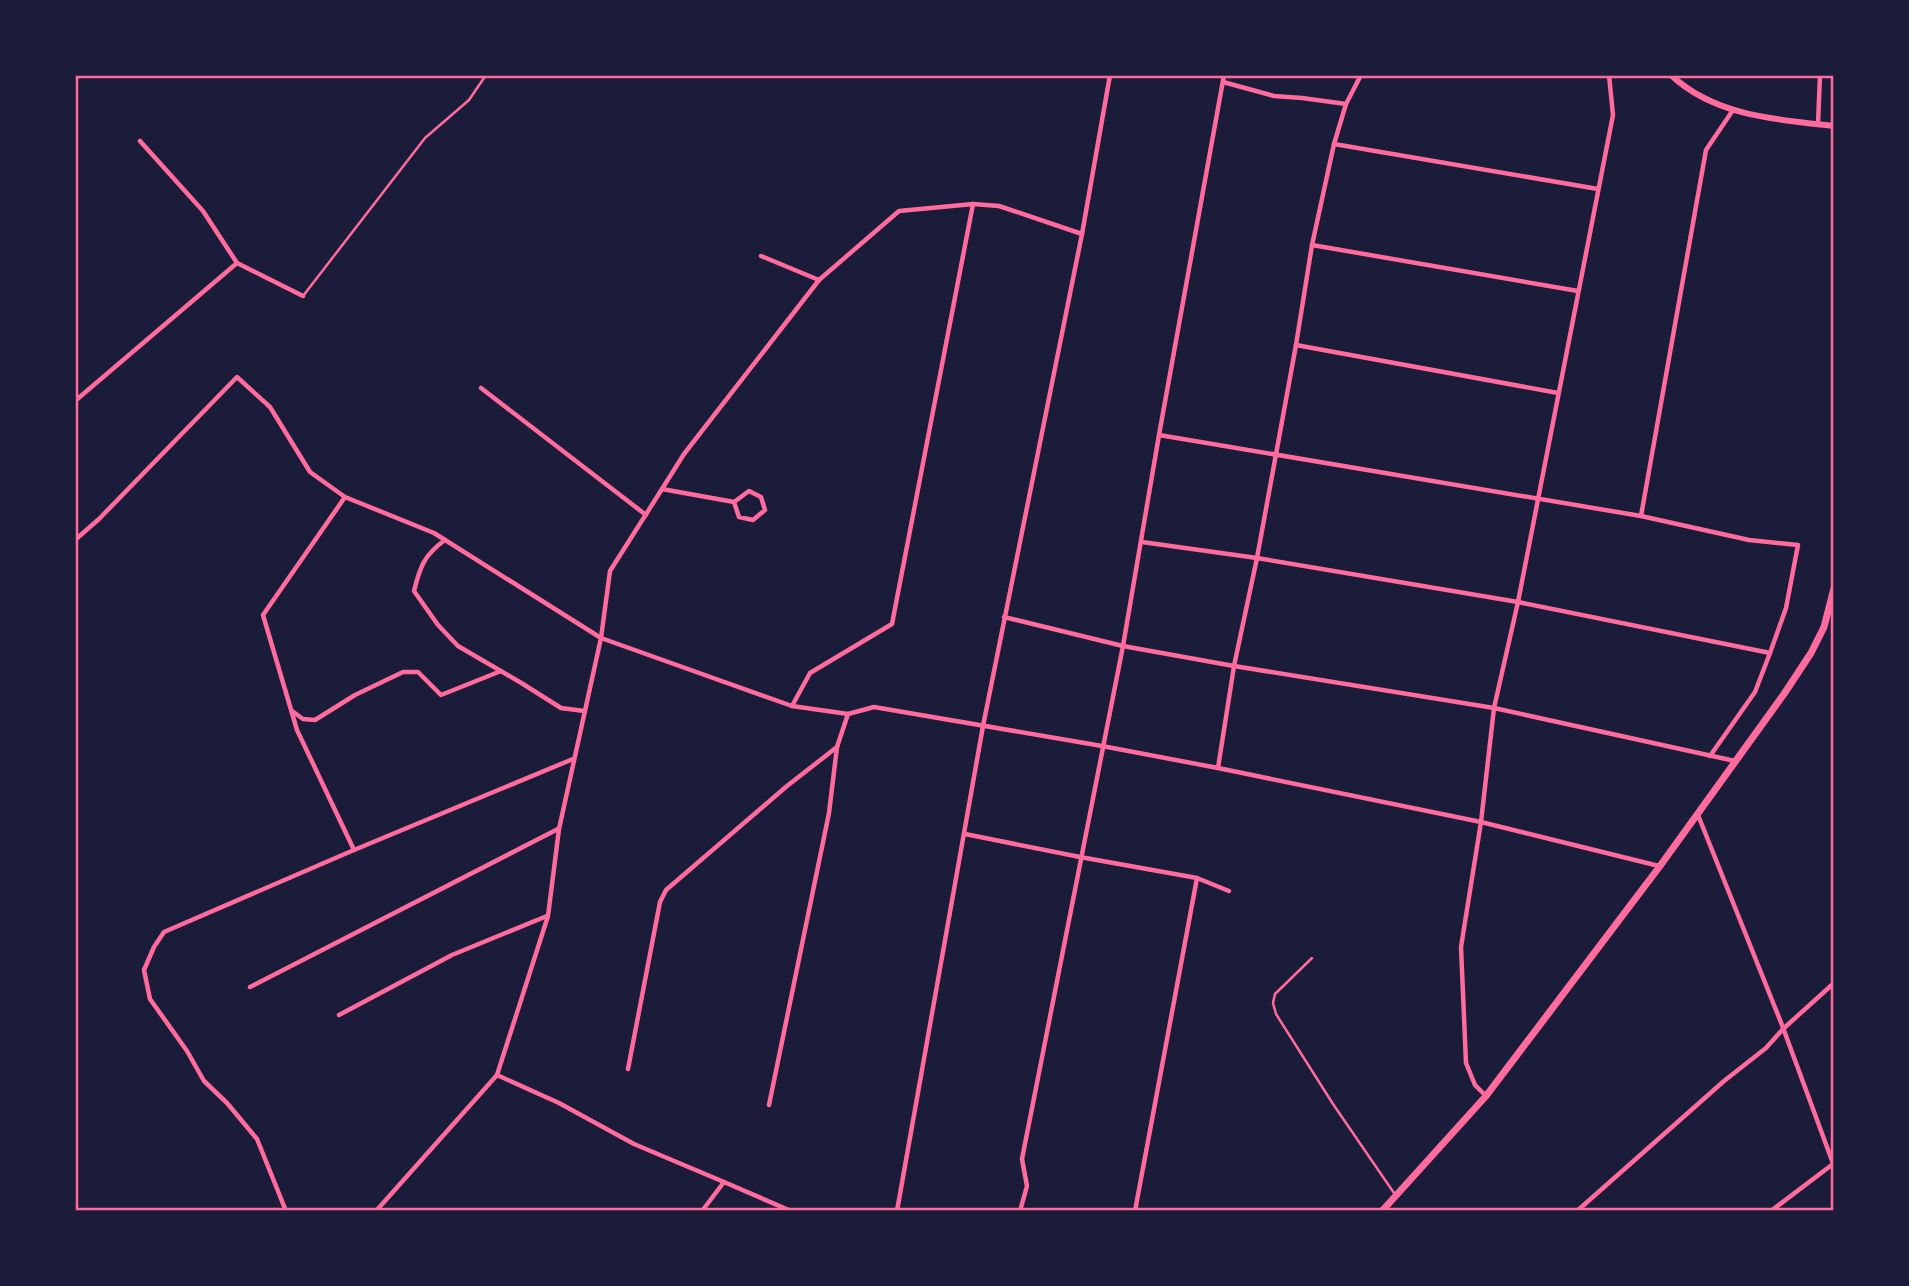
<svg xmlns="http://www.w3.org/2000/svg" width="1909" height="1286" font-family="Helvetica,sans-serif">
<rect width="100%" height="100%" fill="#1b1b3a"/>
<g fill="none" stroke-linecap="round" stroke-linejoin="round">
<!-- service -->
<g stroke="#ff6b9d" stroke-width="2.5">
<path d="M 303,296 L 425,138 L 469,100 L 486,75"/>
<path d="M 1312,958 L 1275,994 L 1273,1003 L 1276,1014 L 1333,1104 L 1394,1193"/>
</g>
<!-- minor -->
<g stroke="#ff6b9d" stroke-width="4.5">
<path d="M 1223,82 L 1274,96 L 1302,98 L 1346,104 L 1361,75"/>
<path d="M 1818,124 L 1820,75"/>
<path d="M 140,141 L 203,211 L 237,263 L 303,296"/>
<path d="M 1334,144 L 1598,189"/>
<path d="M 1312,245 L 1578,291"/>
<path d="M 761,256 L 819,280"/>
<path d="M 1296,345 L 1558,393"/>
<path d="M 481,388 L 646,515"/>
<path d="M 75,401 L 237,263"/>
<path d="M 1159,435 L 1641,516 L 1749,540 L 1798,545 L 1786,608 L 1770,653"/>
<path d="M 345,497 L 263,615 L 297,730 L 354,850"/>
<path d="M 734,502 L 739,517 L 753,520 L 765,510 L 761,497 L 749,491 L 734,502 L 662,489 L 684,454 L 819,280 L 899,211 L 973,204 L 999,206 L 1082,234"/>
<path d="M 1641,516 L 1706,150 L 1733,110"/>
<path d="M 75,540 L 99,519 L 237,377 L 270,407 L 310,472 L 345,497 L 434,533 L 601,638 L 792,706 L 848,714 L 874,707 L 1102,746 L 1218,768 L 1481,822 L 1659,866"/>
<path d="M 445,540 C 424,555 420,567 414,591 L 438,625 L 458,646 L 523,684 L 561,708 L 584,711"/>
<path d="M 1142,542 L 1257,558 L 1518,602 L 1770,653 L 1755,692 L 1710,756"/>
<path d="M 1004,617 L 1123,646 L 1234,666 L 1494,708 L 1735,761"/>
<path d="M 792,706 L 810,673 L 892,624 L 973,204"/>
<path d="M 292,711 L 303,719 L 315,720 L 355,695 L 403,672 L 418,672 L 441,695 L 501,671"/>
<path d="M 1218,768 L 1234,666 L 1257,558 L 1296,345 L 1312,245 L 1334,144 L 1346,104"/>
<path d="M 1698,815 L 1782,1025 L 1834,1166"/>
<path d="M 965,834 L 1080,857 L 1197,878 L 1229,891"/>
<path d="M 250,987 L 558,829"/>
<path d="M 339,1015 L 452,955 L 547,916"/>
<path d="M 628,1069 L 660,902 L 666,890 L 787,786 L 837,747"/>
<path d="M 497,1075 L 559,1103 L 634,1144 L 724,1182"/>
<path d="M 1486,1096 L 1475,1085 L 1466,1063 L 1461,947 L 1481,822 L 1494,708 L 1518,602 L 1613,115 L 1609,75"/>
<path d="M 769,1105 L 829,813 L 837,747 L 848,714"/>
<path d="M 286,1211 L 257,1139 L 227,1103 L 204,1081 L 187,1051 L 150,999 L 144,970 L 154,947 L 164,932 L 354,850 L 573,759"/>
<path d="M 376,1211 L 497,1075 L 548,916 L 559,829 L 601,638 L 610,571 L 662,489"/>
<path d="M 702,1211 L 724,1182 L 791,1211"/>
<path d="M 897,1211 L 983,726 L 1082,234 L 1110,75"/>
<path d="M 1020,1211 L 1027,1186 L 1022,1159 L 1123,646 L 1159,435 L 1224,75"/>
<path d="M 1135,1211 L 1197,878"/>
<path d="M 1577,1211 L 1724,1081 L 1766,1048 L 1783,1029 L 1834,983"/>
<path d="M 1771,1211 L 1833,1164"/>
</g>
<!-- tertiary -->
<path stroke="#ff6b9d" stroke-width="6" d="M 1671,75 C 1714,116 1778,120 1834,126"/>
<!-- primary -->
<path stroke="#ff6b9d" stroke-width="7" d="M 1382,1211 L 1486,1096 L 1660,866 L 1784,694 L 1811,653 L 1824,627 L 1834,588"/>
</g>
<!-- border -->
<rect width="1909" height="1286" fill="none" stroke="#1b1b3a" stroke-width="154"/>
<rect x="77" y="77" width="1755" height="1132" fill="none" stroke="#ff6b9d" stroke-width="2.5"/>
</svg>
